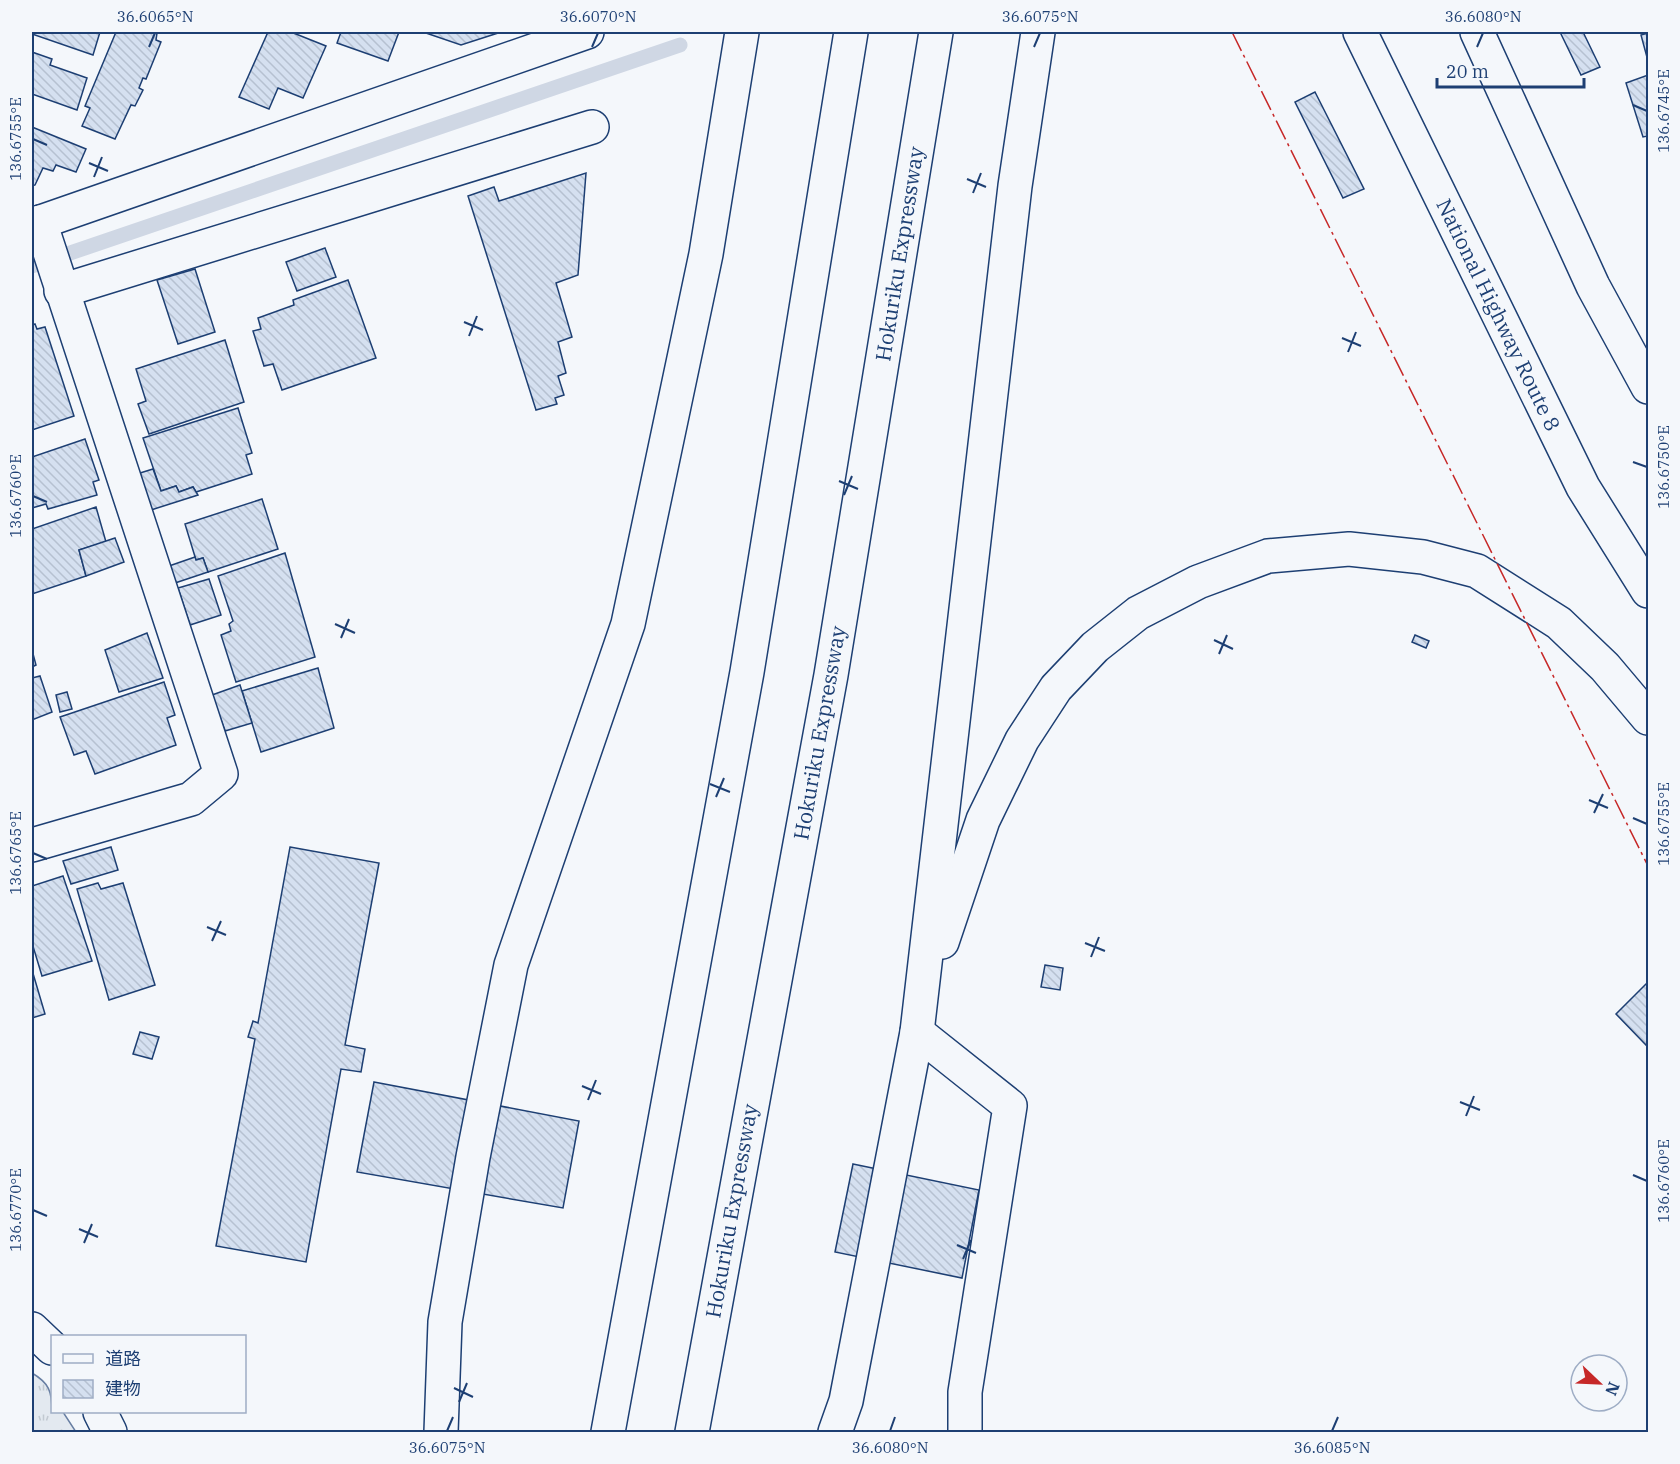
<svg xmlns="http://www.w3.org/2000/svg" width="1680" height="1464" font-family="'IBM Plex Serif','Noto Sans JP',serif">
<defs>
<pattern id="grass-tufts" width="24" height="20" patternUnits="userSpaceOnUse" patternTransform="scale(1.5)"><rect width="24" height="20" fill="#e3e9f0"/><path d="M3 7l-1-3M5 7V3M7 7l1-3M15 17l-1-3M17 17v-4M19 17l1-3" fill="none" stroke="#c2c9d1"/></pattern>
<pattern id="building-back-hatch" width="6" height="6" patternUnits="userSpaceOnUse" patternTransform="scale(1.5)"><rect width="6" height="6" fill="#d5e0f0"/><path d="M-1 5l2 2M0 0l6 6M5-1l2 2" fill="none" stroke="#b6c1d1"/></pattern>
</defs>
<rect width="100%" height="100%" fill="#f4f7fb"/>
<!-- grass -->
<path fill="url(#grass-tufts)" stroke="#687fa3" stroke-width="1.5" d="M 32,1373 C 49,1383 52,1391 52,1412 L 63,1412 L 76,1432 L 32,1432 Z"/>
<g fill="none" stroke-linecap="round" stroke-linejoin="round">
<!-- stream -->
<path stroke="#cfd7e4" stroke-width="15" d="M 32,266 L 680,45"/>
</g>
<!-- building -->
<g fill="url(#building-back-hatch)" stroke="#1d3f73" stroke-width="1.5">
<path d="M 32,32 L 100,32 L 93,55 L 32,34 Z"/>
<path d="M 116,32 L 152,32 L 157,33 L 156,40 L 161,42 L 146,79 L 143,78 L 139,88 L 143,90 L 135,106 L 131,105 L 115,139 L 82,126 L 90,108 L 85,106 Z"/>
<path d="M 268,32 L 291,32 L 326,46 L 303,98 L 278,88 L 269,109 L 239,97 Z"/>
<path d="M 341,32 L 399,32 L 388,61 L 337,43 Z"/>
<path d="M 423,32 L 494,32 L 498,33 L 461,45 Z"/>
<path d="M 1560,32 L 1583,32 L 1600,67 L 1581,75 Z"/>
<path d="M 1648,33 L 1648,61 L 1641,35 Z"/>
<path d="M 32,52 L 52,59 L 50,65 L 87,78 L 77,110 L 32,94 Z"/>
<path d="M 1648,75 L 1648,136 L 1643,137 L 1626,83 Z"/>
<path d="M 1315,92 L 1364,189 L 1343,198 L 1295,102 Z"/>
<path d="M 32,127 L 86,149 L 76,172 L 56,165 L 53,171 L 43,168 L 35,185 L 32,186 Z"/>
<path d="M 586,173 L 578,275 L 556,283 L 572,337 L 558,342 L 566,373 L 558,376 L 564,395 L 555,398 L 557,404 L 536,410 L 468,196 L 494,187 L 499,201 Z"/>
<path d="M 325,248 L 336,277 L 297,291 L 286,262 Z"/>
<path d="M 195,269 L 215,332 L 178,344 L 157,280 Z"/>
<path d="M 348,280 L 376,358 L 282,390 L 273,364 L 264,366 L 253,331 L 261,329 L 258,318 L 294,305 L 293,300 Z"/>
<path d="M 35,324 L 37,329 L 45,327 L 74,416 L 32,430 L 32,325 Z"/>
<path d="M 225,340 L 244,402 L 149,434 L 138,404 L 146,401 L 136,369 Z"/>
<path d="M 238,408 L 252,453 L 246,455 L 252,474 L 196,492 L 193,487 L 179,492 L 176,486 L 161,491 L 143,438 Z"/>
<path d="M 85,439 L 99,480 L 93,482 L 97,495 L 48,509 L 46,504 L 32,508 L 32,457 Z"/>
<path d="M 153,469 L 161,491 L 176,486 L 179,492 L 193,487 L 198,495 L 151,510 L 140,473 Z"/>
<path d="M 262,499 L 278,549 L 208,572 L 203,558 L 196,560 L 185,524 Z"/>
<path d="M 96,507 L 106,542 L 79,550 L 86,576 L 32,594 L 32,529 Z"/>
<path d="M 115,538 L 124,562 L 86,576 L 79,550 Z"/>
<path d="M 285,553 L 315,657 L 236,682 L 221,635 L 231,631 L 229,624 L 233,621 L 218,576 Z"/>
<path d="M 195,557 L 196,560 L 203,558 L 208,572 L 175,583 L 169,566 Z"/>
<path d="M 209,579 L 221,615 L 190,625 L 178,588 Z"/>
<path d="M 147,633 L 163,678 L 119,692 L 105,650 Z"/>
<path d="M 1415,635 L 1429,641 L 1426,648 L 1412,642 Z"/>
<path d="M 32,650 L 36,665 L 32,667 Z"/>
<path d="M 318,668 L 334,728 L 261,752 L 242,691 Z"/>
<path d="M 40,676 L 52,712 L 32,720 L 32,678 Z"/>
<path d="M 164,682 L 175,715 L 167,718 L 176,745 L 95,774 L 86,751 L 74,755 L 60,717 Z"/>
<path d="M 240,685 L 252,723 L 225,731 L 212,695 Z"/>
<path d="M 67,692 L 72,709 L 60,712 L 56,695 Z"/>
<path d="M 111,847 L 118,870 L 71,884 L 63,861 Z"/>
<path d="M 290,847 L 379,863 L 345,1045 L 365,1049 L 361,1072 L 341,1069 L 306,1262 L 216,1246 L 255,1039 L 248,1037 L 253,1021 L 258,1023 Z"/>
<path d="M 63,876 L 92,961 L 42,976 L 32,943 L 32,886 Z"/>
<path d="M 98,883 L 101,889 L 123,883 L 155,985 L 109,1000 L 77,889 Z"/>
<path d="M 1045,965 L 1063,968 L 1060,990 L 1041,987 Z"/>
<path d="M 32,970 L 45,1014 L 32,1018 Z"/>
<path d="M 1648,982 L 1648,1042 L 1646,1045 L 1616,1014 Z"/>
<path d="M 140,1032 L 159,1037 L 152,1059 L 133,1054 Z"/>
<path d="M 374,1082 L 579,1121 L 563,1208 L 357,1172 Z"/>
<path d="M 853,1164 L 979,1190 L 962,1278 L 835,1252 Z"/>
</g>
<g fill="none" stroke-linecap="round" stroke-linejoin="round">
<defs>
<g id="street">
<path d="M 32,225 L 587,32"/>
<path d="M 61,291 L 592,127"/>
<path d="M 32,845 L 191,799 L 221,774 L 40,222"/>
<path d="M 917,1032 L 1010,1106 L 965,1392 L 965,1432"/>
<path d="M 32,1329 L 52,1348"/>
<path d="M 100,1412 L 110,1432"/>
</g>
<g id="highway">
<path d="M 1360,32 L 1583,487 L 1648,591"/>
<path d="M 1477,32 L 1593,286 L 1648,387"/>
<path d="M 942,942 L 983,820 L 1022,740 L 1056,688 L 1095,647 L 1138,613 L 1198,582 L 1268,556 L 1349,549 L 1423,557 L 1477,571 L 1559,623 L 1605,667 L 1648,718"/>
<path d="M 441,1432 L 445,1322 L 473,1157 L 511,965 L 628,624 L 706,254 L 742,32"/>
<path d="M 608,1432 L 747,672 L 851,32"/>
<path d="M 692,1432 L 831,675 L 936,32"/>
<path d="M 835,1432 L 846,1401 L 917,1032 L 1015,186 L 1038,32"/>
</g>
</defs>
<!-- street casing -->
<use href="#street" stroke="#1d3f73" stroke-width="36"/>
<!-- highway casing -->
<use href="#highway" stroke="#1d3f73" stroke-width="36"/>
<!-- street -->
<use href="#street" stroke="#f4f7fb" stroke-width="33"/>
<!-- highway -->
<use href="#highway" stroke="#f4f7fb" stroke-width="33"/>
<!-- power -->
<path stroke="#c62828" stroke-width="1.5" stroke-dasharray="21 4.5 3 4.5" stroke-linecap="butt" d="M 1232,32 L 1648,866"/>
</g>
<!-- ticks -->
<path fill="none" stroke="#1d3f73" stroke-width="2" d="M 149,47 L 155,33M 592,47 L 598,33M 1034,47 L 1040,33M 1477,47 L 1483,33M 1633,105 L 1647,111M 33,139 L 47,145M 89,163 L 108,171M 94,177 L 102,157M 967,179 L 986,187M 973,193 L 981,173M 464,322 L 483,330M 469,336 L 477,316M 1342,338 L 1361,346M 1348,352 L 1356,332M 1633,462 L 1647,467M 839,481 L 858,489M 844,495 L 852,476M 33,496 L 47,502M 335,624 L 355,633M 341,638 L 349,619M 1214,640 L 1233,649M 1219,654 L 1227,635M 710,784 L 730,792M 716,797 L 724,778M 1589,800 L 1608,808M 1594,813 L 1603,794M 1633,818 L 1647,824M 33,853 L 47,859M 207,927 L 226,935M 212,941 L 221,921M 1085,943 L 1105,951M 1091,957 L 1099,937M 582,1086 L 601,1094M 588,1100 L 596,1080M 1460,1102 L 1480,1110M 1466,1116 L 1474,1096M 1633,1175 L 1647,1181M 33,1210 L 47,1216M 79,1229 L 98,1237M 84,1243 L 92,1224M 957,1245 L 976,1253M 963,1259 L 971,1240M 454,1388 L 473,1397M 459,1402 L 467,1383M 447,1431 L 453,1417M 890,1431 L 895,1417M 1332,1431 L 1338,1417"/>
<g text-anchor="middle" stroke-width="4.5" stroke-linejoin="round" paint-order="stroke">
<!-- street labels -->
<g font-size="21" fill="#1d3f73" stroke="#f4f7fb">
<text transform="translate(900 254) rotate(-81)" y="7">Hokuriku Expressway</text>
<text transform="translate(1498 315) rotate(64)" y="7">National Highway Route 8</text>
<text transform="translate(820 733) rotate(-80)" y="7">Hokuriku Expressway</text>
<text transform="translate(732 1211) rotate(-80)" y="7">Hokuriku Expressway</text>
</g>
</g>
<!-- border -->
<rect width="1680" height="1464" fill="none" stroke="#f4f7fb" stroke-width="66"/>
<!-- legend -->
<rect x="51" y="1335" width="195" height="78" fill="#f4f7fb" stroke="#9eadc5" stroke-width="1.5"/>
<rect x="63" y="1354" width="30" height="9" fill="#f4f7fb" stroke="#9eadc5" stroke-width="1.5"/>
<text x="105" y="1365" font-size="18" fill="#1d3f73">道路</text>
<rect x="63" y="1380" width="30" height="18" fill="url(#building-back-hatch)" stroke="#9eadc5" stroke-width="1.5"/>
<text x="105" y="1395" font-size="18" fill="#1d3f73">建物</text>
<!-- north arrow -->
<g transform="translate(1599 1383) rotate(113)"><circle r="28" fill="#f4f7fb" stroke="#9eadc5" stroke-width="1.5"/>
<path d="M0-4.5L10 22L0 15L-10 22Z" fill="#c62828"/>
<text y="-9" font-size="16" font-weight="bold" text-anchor="middle" fill="#1d3f73">N</text>
</g>
<!-- scale -->
<path d="M1437 78v9h147v-9" fill="none" stroke="#1d3f73" stroke-width="3"/>
<text x="1446" y="78" font-size="18" fill="#1d3f73" stroke="#f4f7fb" stroke-width="4.5" paint-order="stroke">20 m</text>
<rect x="33" y="33" width="1614" height="1398" fill="none" stroke="#1d3f73" stroke-width="2"/>
<g font-size="15" text-anchor="middle" fill="#1d3f73">
<text x="155" y="22">36.6065°N</text>
<text x="598" y="22">36.6070°N</text>
<text x="1040" y="22">36.6075°N</text>
<text x="1483" y="22">36.6080°N</text>
<text transform="translate(1664 111) rotate(-90)" y="5">136.6745°E</text>
<text transform="translate(16 139) rotate(-90)" y="5">136.6755°E</text>
<text transform="translate(1664 467) rotate(-90)" y="5">136.6750°E</text>
<text transform="translate(16 496) rotate(-90)" y="5">136.6760°E</text>
<text transform="translate(1664 824) rotate(-90)" y="5">136.6755°E</text>
<text transform="translate(16 853) rotate(-90)" y="5">136.6765°E</text>
<text transform="translate(1664 1181) rotate(-90)" y="5">136.6760°E</text>
<text transform="translate(16 1210) rotate(-90)" y="5">136.6770°E</text>
<text x="447" y="1453">36.6075°N</text>
<text x="890" y="1453">36.6080°N</text>
<text x="1332" y="1453">36.6085°N</text>
</g>
</svg>
